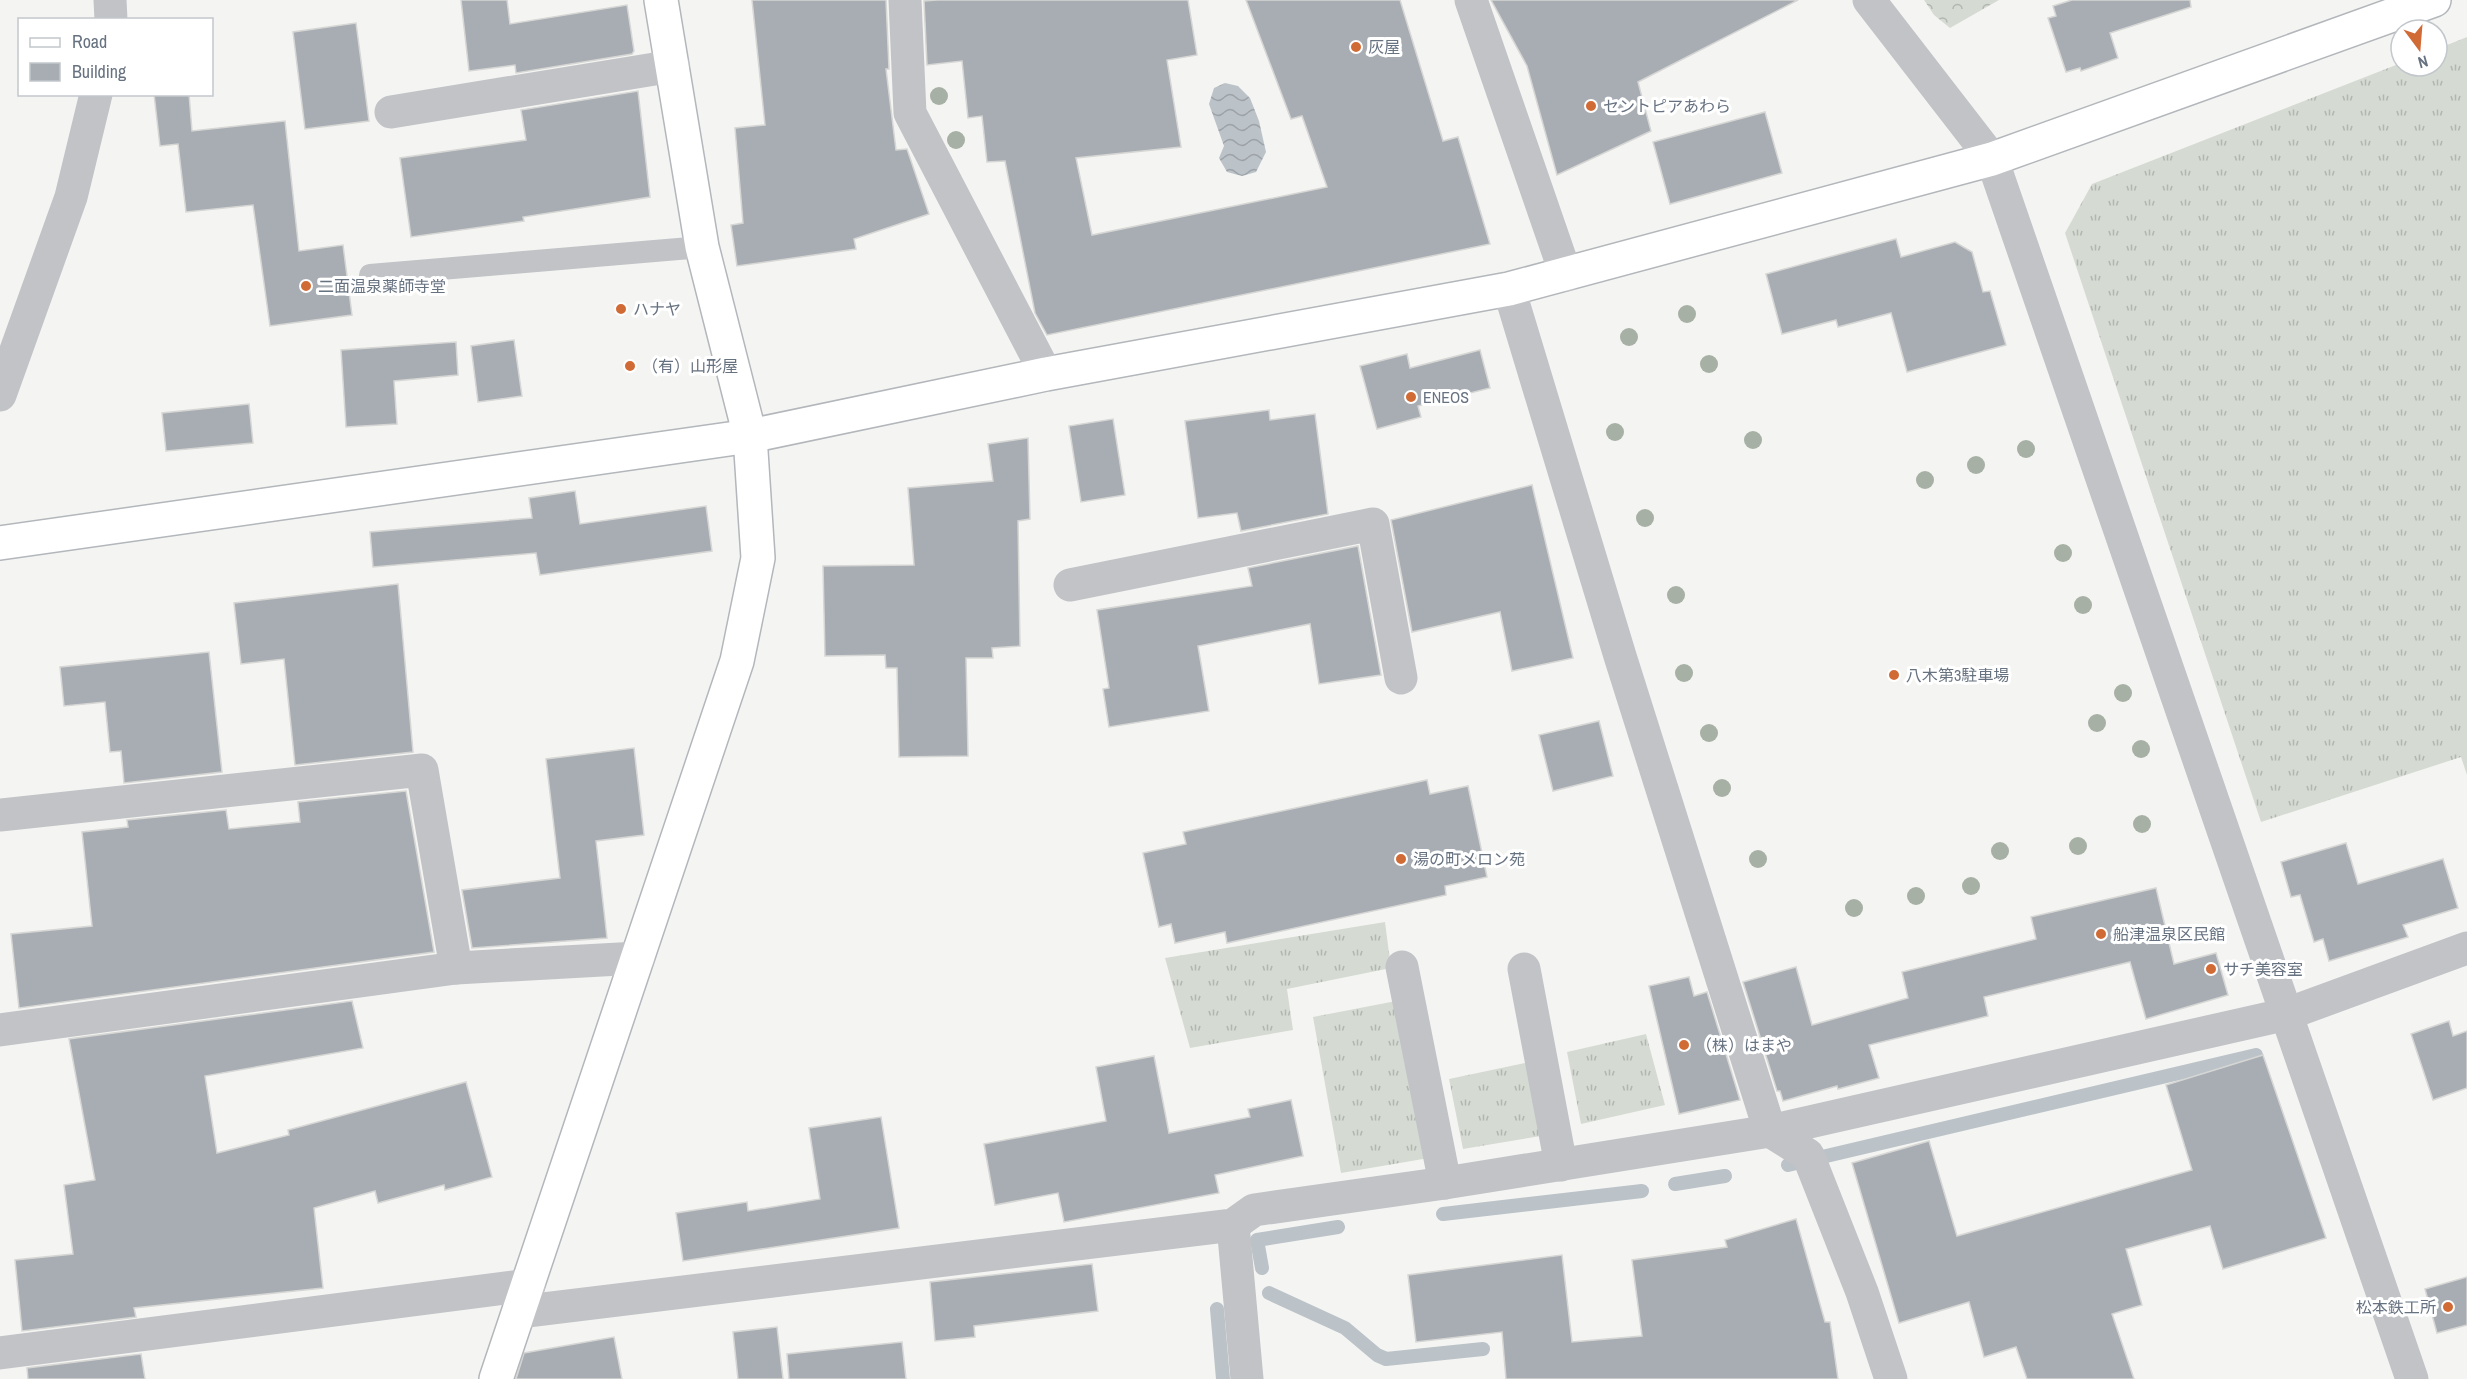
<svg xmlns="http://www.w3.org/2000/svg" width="2467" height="1379" font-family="'Archivo Narrow','Noto Sans JP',sans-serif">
<defs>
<pattern id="grass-tufts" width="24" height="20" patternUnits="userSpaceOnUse" patternTransform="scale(1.5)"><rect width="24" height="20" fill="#d5dbd3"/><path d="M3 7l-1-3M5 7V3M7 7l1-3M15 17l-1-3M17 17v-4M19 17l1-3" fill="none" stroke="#b1b6b0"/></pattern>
<pattern id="forest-crowns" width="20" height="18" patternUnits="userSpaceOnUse" patternTransform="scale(1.5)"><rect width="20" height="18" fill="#d5dbd3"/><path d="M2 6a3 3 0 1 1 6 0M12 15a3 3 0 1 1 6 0" fill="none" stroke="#b1b6b0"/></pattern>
<pattern id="water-waves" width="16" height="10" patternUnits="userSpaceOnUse" patternTransform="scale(1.5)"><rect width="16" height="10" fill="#bbc2c8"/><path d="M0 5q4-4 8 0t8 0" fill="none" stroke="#9ca2a8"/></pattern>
</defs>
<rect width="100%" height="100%" fill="#f4f5f2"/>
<!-- grass -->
<g fill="url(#grass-tufts)">
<path d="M 2467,37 L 2467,775 L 2461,757 L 2261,822 L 2065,233 L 2092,184 L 2401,63 L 2401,66 L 2437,66 L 2437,49 Z"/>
<path d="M 1385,922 L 1391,968 L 1287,989 L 1293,1030 L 1190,1048 L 1165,958 Z"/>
<path d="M 1396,1001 L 1429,1158 L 1341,1173 L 1313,1017 Z"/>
<path d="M 1646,1034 L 1665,1105 L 1581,1124 L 1567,1052 Z"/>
<path d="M 1530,1062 L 1547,1135 L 1463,1149 L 1449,1079 Z"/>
</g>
<!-- forest -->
<path fill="url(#forest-crowns)" d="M 1924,0 L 1999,0 L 1950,28 L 1934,15 Z"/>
<!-- water -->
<path fill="url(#water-waves)" d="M 1225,83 L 1238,86 L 1250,98 L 1259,121 L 1266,152 L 1256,172 L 1242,176 L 1227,172 L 1219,158 L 1224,146 L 1209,104 L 1214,88 Z"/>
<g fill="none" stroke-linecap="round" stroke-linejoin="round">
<!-- stream -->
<g stroke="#bbc2c8" stroke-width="14">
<path d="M 1788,1165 L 2256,1055"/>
<path d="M 1675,1184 L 1725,1176"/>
<path d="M 1443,1214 L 1642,1191"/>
<path d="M 1262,1268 L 1257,1240 L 1338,1227"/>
<path d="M 1269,1293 L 1345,1328 L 1377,1355 L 1386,1359 L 1483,1349"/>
<path d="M 1217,1309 L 1223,1379"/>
</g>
</g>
<!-- building -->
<g fill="#a7adb3" stroke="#d6d6d4" stroke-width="1.5">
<path d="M 461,0 L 507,0 L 510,24 L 627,5 L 634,51 L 632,54 L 516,73 L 515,65 L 469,71 Z"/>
<path d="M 752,0 L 886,0 L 889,69 L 886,69 L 896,150 L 907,149 L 929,214 L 854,239 L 856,249 L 737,266 L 731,225 L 743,223 L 735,128 L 765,125 Z"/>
<path d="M 937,0 L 1188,0 L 1197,55 L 1167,60 L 1181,147 L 1076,158 L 1092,235 L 1327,187 L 1302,116 L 1291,119 L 1246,0 L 1400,0 L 1443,141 L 1458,137 L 1490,244 L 1047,335 L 1035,313 L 1005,161 L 987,162 L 982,116 L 968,118 L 962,61 L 927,65 L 924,1 Z"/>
<path d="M 1491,0 L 1798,0 L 1638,82 L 1651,131 L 1557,175 L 1527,66 Z"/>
<path d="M 2072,0 L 2190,0 L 2191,7 L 2110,33 L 2118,58 L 2081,71 L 2080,68 L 2066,72 L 2048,18 L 2056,16 L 2053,6 Z"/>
<path d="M 356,23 L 369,121 L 305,129 L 293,32 Z"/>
<path d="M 638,91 L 650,197 L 523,217 L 524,221 L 411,237 L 400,158 L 526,140 L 521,110 Z"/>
<path d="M 154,94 L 189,94 L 192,131 L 285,121 L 299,251 L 343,245 L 352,315 L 270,326 L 253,205 L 186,212 L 178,144 L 160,146 Z"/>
<path d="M 1765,112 L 1782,173 L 1670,204 L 1653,142 Z"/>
<path d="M 1896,239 L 1901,257 L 1955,242 L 1972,252 L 1983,292 L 1990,291 L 2006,345 L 1907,372 L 1891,313 L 1838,327 L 1836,320 L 1782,334 L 1766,274 Z"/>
<path d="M 514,340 L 522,396 L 478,402 L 471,346 Z"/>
<path d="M 456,342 L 458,375 L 394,381 L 397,424 L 346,427 L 341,350 Z"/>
<path d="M 1480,350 L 1490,388 L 1418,406 L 1421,417 L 1377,429 L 1360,366 L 1407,354 L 1410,368 Z"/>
<path d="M 249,404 L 253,443 L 166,451 L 162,413 Z"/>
<path d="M 1269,410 L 1270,420 L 1315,414 L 1328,514 L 1241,531 L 1237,513 L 1198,518 L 1185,421 Z"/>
<path d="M 1113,419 L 1125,495 L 1081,502 L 1069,426 Z"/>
<path d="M 1028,438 L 1030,519 L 1018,521 L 1020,646 L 992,648 L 993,658 L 966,658 L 968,756 L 899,757 L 897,668 L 886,668 L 885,655 L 825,656 L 823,566 L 914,565 L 908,488 L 993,481 L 988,444 Z"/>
<path d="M 1532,485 L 1573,658 L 1512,671 L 1500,612 L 1412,632 L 1391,520 Z"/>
<path d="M 575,491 L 580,524 L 706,506 L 712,551 L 540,575 L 536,553 L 373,567 L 370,532 L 532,518 L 529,498 Z"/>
<path d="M 1358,546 L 1381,675 L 1319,684 L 1310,624 L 1198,646 L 1209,711 L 1109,727 L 1103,689 L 1109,688 L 1097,610 L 1252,586 L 1248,568 Z"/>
<path d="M 398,584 L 413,752 L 295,765 L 284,659 L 241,664 L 234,603 Z"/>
<path d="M 209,652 L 222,772 L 124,783 L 121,751 L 110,752 L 105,702 L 64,706 L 60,667 Z"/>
<path d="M 1599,721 L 1613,776 L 1553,791 L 1539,735 Z"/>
<path d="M 634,748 L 644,835 L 596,841 L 607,938 L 472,948 L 462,890 L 560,878 L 546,759 Z"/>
<path d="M 1427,780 L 1430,794 L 1468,786 L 1487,877 L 1445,886 L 1446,895 L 1227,943 L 1225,932 L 1175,943 L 1171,924 L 1159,927 L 1143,853 L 1186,844 L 1183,832 Z"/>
<path d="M 406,791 L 434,952 L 19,1008 L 11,934 L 92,926 L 82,832 L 128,827 L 127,820 L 226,810 L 229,829 L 300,822 L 298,802 Z"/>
<path d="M 2346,843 L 2358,884 L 2443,859 L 2458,908 L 2403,925 L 2408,937 L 2329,961 L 2323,939 L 2314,942 L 2300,895 L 2291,897 L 2281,862 Z"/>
<path d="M 2156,888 L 2174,964 L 2216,953 L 2228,995 L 2146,1019 L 2130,962 L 1984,997 L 1988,1016 L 1869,1045 L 1879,1078 L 1838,1089 L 1837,1086 L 1783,1101 L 1780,1091 L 1777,1091 L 1743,982 L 1796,967 L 1812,1025 L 1908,998 L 1902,972 L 2036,939 L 2031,917 Z"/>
<path d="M 1689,977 L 1694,996 L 1707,992 L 1740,1100 L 1679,1114 L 1649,986 Z"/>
<path d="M 352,1001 L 363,1048 L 205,1076 L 217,1153 L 289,1135 L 288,1130 L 466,1082 L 492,1177 L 445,1190 L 444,1185 L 378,1203 L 375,1191 L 314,1208 L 323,1288 L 134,1308 L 136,1317 L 22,1331 L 15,1260 L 73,1254 L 64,1185 L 95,1180 L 69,1039 Z"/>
<path d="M 2449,1021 L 2453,1036 L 2467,1031 L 2467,1088 L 2433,1100 L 2411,1034 Z"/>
<path d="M 2263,1055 L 2326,1238 L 2223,1269 L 2210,1226 L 2126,1249 L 2142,1305 L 2112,1314 L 2134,1379 L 2027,1379 L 2016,1347 L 1984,1357 L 1969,1302 L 1899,1323 L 1852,1163 L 1929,1141 L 1957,1236 L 2192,1170 L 2166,1085 Z"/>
<path d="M 1154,1056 L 1169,1133 L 1250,1117 L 1248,1109 L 1291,1100 L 1303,1156 L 1215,1175 L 1219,1193 L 1064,1222 L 1058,1193 L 995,1205 L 984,1144 L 1106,1121 L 1096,1067 Z"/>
<path d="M 881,1117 L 899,1228 L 683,1261 L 676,1213 L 747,1202 L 748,1211 L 820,1199 L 809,1128 Z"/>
<path d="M 1796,1219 L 1825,1322 L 1830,1322 L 1838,1379 L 1506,1379 L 1502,1332 L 1416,1342 L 1408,1275 L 1562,1255 L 1572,1342 L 1642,1336 L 1632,1260 L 1727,1247 L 1725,1240 Z"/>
<path d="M 1092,1264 L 1098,1311 L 974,1326 L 975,1337 L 935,1341 L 930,1282 Z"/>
<path d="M 2467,1277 L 2467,1325 L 2437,1333 L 2425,1289 Z"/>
<path d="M 777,1327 L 783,1379 L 738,1379 L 733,1332 Z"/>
<path d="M 614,1337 L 622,1379 L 516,1379 L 524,1353 Z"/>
<path d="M 902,1342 L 906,1379 L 789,1379 L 787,1354 Z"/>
<path d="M 141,1354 L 145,1379 L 28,1379 L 27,1368 Z"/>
</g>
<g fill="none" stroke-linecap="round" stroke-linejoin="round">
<defs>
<g id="secondary">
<path d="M 0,543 L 750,436 L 1046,374 L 1509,289 L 1992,159 L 2434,0"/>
<path d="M 496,1379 L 737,661 L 758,558 L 750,436 L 702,247 L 661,0"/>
</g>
</defs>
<!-- secondary casing -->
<use href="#secondary" stroke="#b3b7bb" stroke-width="36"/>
<!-- lane -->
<path stroke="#c1c3c7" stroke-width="22" d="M 370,275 L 702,247"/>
<!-- street -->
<g stroke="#c1c3c7" stroke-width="33">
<path d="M 110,0 L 111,20"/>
<path d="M 905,0 L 910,113 L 1046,374"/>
<path d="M 1471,0 L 1566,275"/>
<path d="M 1869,0 L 1992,159 L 2412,1379"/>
<path d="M 391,112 L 673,66"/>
<path d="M 1509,289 L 1620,656 L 1770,1131 L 1808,1155 L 1862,1292 L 1891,1379"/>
<path d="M 0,395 L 71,197 L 96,94"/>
<path d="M 1070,585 L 1373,524 L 1401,678"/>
<path d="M 0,815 L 422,770 L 456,968"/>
<path d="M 1402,967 L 1445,1183"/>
<path d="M 1524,969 L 1561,1165"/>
<path d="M 0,1030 L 456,968 L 638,958"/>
<path d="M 1233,1225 L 1247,1379"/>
<path d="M 519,1312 L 1233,1225 L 1254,1210 L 1445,1183 L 1770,1131 L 2287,1014 L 2467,948"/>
<path d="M 0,1353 L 529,1285"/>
</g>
<!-- secondary -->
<use href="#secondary" stroke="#fff" stroke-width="33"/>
</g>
<!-- trees -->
<g fill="#a6b0a4">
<circle cx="939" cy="96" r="9"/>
<circle cx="956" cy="140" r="9"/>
<circle cx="1687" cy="314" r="9"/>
<circle cx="1629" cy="337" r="9"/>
<circle cx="1709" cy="364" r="9"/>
<circle cx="1615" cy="432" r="9"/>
<circle cx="1753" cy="440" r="9"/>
<circle cx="2026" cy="449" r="9"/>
<circle cx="1976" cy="465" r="9"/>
<circle cx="1925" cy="480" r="9"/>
<circle cx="1645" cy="518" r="9"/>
<circle cx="2063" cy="553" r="9"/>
<circle cx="1676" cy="595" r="9"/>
<circle cx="2083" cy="605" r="9"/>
<circle cx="1684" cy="673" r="9"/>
<circle cx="2123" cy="693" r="9"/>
<circle cx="2097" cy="723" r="9"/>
<circle cx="1709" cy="733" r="9"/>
<circle cx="2141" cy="749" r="9"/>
<circle cx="1722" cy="788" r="9"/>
<circle cx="2142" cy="824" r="9"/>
<circle cx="2078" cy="846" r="9"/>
<circle cx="2000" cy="851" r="9"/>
<circle cx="1758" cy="859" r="9"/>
<circle cx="1971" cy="886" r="9"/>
<circle cx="1916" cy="896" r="9"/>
<circle cx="1854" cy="908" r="9"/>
</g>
<!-- markers -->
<g fill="#d16b36" stroke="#fff" stroke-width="2">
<circle cx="1356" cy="47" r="6"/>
<circle cx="1591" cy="106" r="6"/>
<circle cx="306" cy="286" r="6"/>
<circle cx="621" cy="309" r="6"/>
<circle cx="630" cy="366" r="6"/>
<circle cx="1411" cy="397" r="6"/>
<circle cx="1894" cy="675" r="6"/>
<circle cx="1401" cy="859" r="6"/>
<circle cx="2101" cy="934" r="6"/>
<circle cx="2211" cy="969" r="6"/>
<circle cx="1684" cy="1045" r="6"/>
<circle cx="2448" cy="1307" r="6"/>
</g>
<g text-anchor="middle" stroke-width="6" stroke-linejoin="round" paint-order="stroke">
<!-- poi labels -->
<g font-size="16" fill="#677280" stroke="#fff" text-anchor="start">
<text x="1368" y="53">灰屋</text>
<text x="1603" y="112">セントピアあわら</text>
<text x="318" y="292">二面温泉薬師寺堂</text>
<text x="633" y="315">ハナヤ</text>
<text x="642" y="372">（有）山形屋</text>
<text x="1423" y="403">ENEOS</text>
<text x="1906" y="681">八木第3駐車場</text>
<text x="1413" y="865">湯の町メロン苑</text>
<text x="2113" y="940">船津温泉区民館</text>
<text x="2223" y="975">サチ美容室</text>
<text x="1696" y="1051">（株）はまや</text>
<text x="2436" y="1313" text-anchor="end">松本鉄工所</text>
</g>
</g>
<!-- legend -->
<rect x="18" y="18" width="195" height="78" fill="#ffffff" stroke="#c2c7cc" stroke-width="1.5"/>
<rect x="30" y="38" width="30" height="9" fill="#ffffff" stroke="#c2c7cc" stroke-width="1.5"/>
<text x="72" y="48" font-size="18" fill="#677280">Road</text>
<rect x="30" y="63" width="30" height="18" fill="#a7adb3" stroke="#c2c7cc" stroke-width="1.5"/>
<text x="72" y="78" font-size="18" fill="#677280">Building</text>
<!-- north arrow -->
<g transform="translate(2419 48) rotate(164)"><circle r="28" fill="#ffffff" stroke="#c2c7cc" stroke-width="1.5"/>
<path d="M0-4.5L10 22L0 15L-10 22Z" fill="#d16b36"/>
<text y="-9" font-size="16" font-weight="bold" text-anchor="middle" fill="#677280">N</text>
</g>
</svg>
